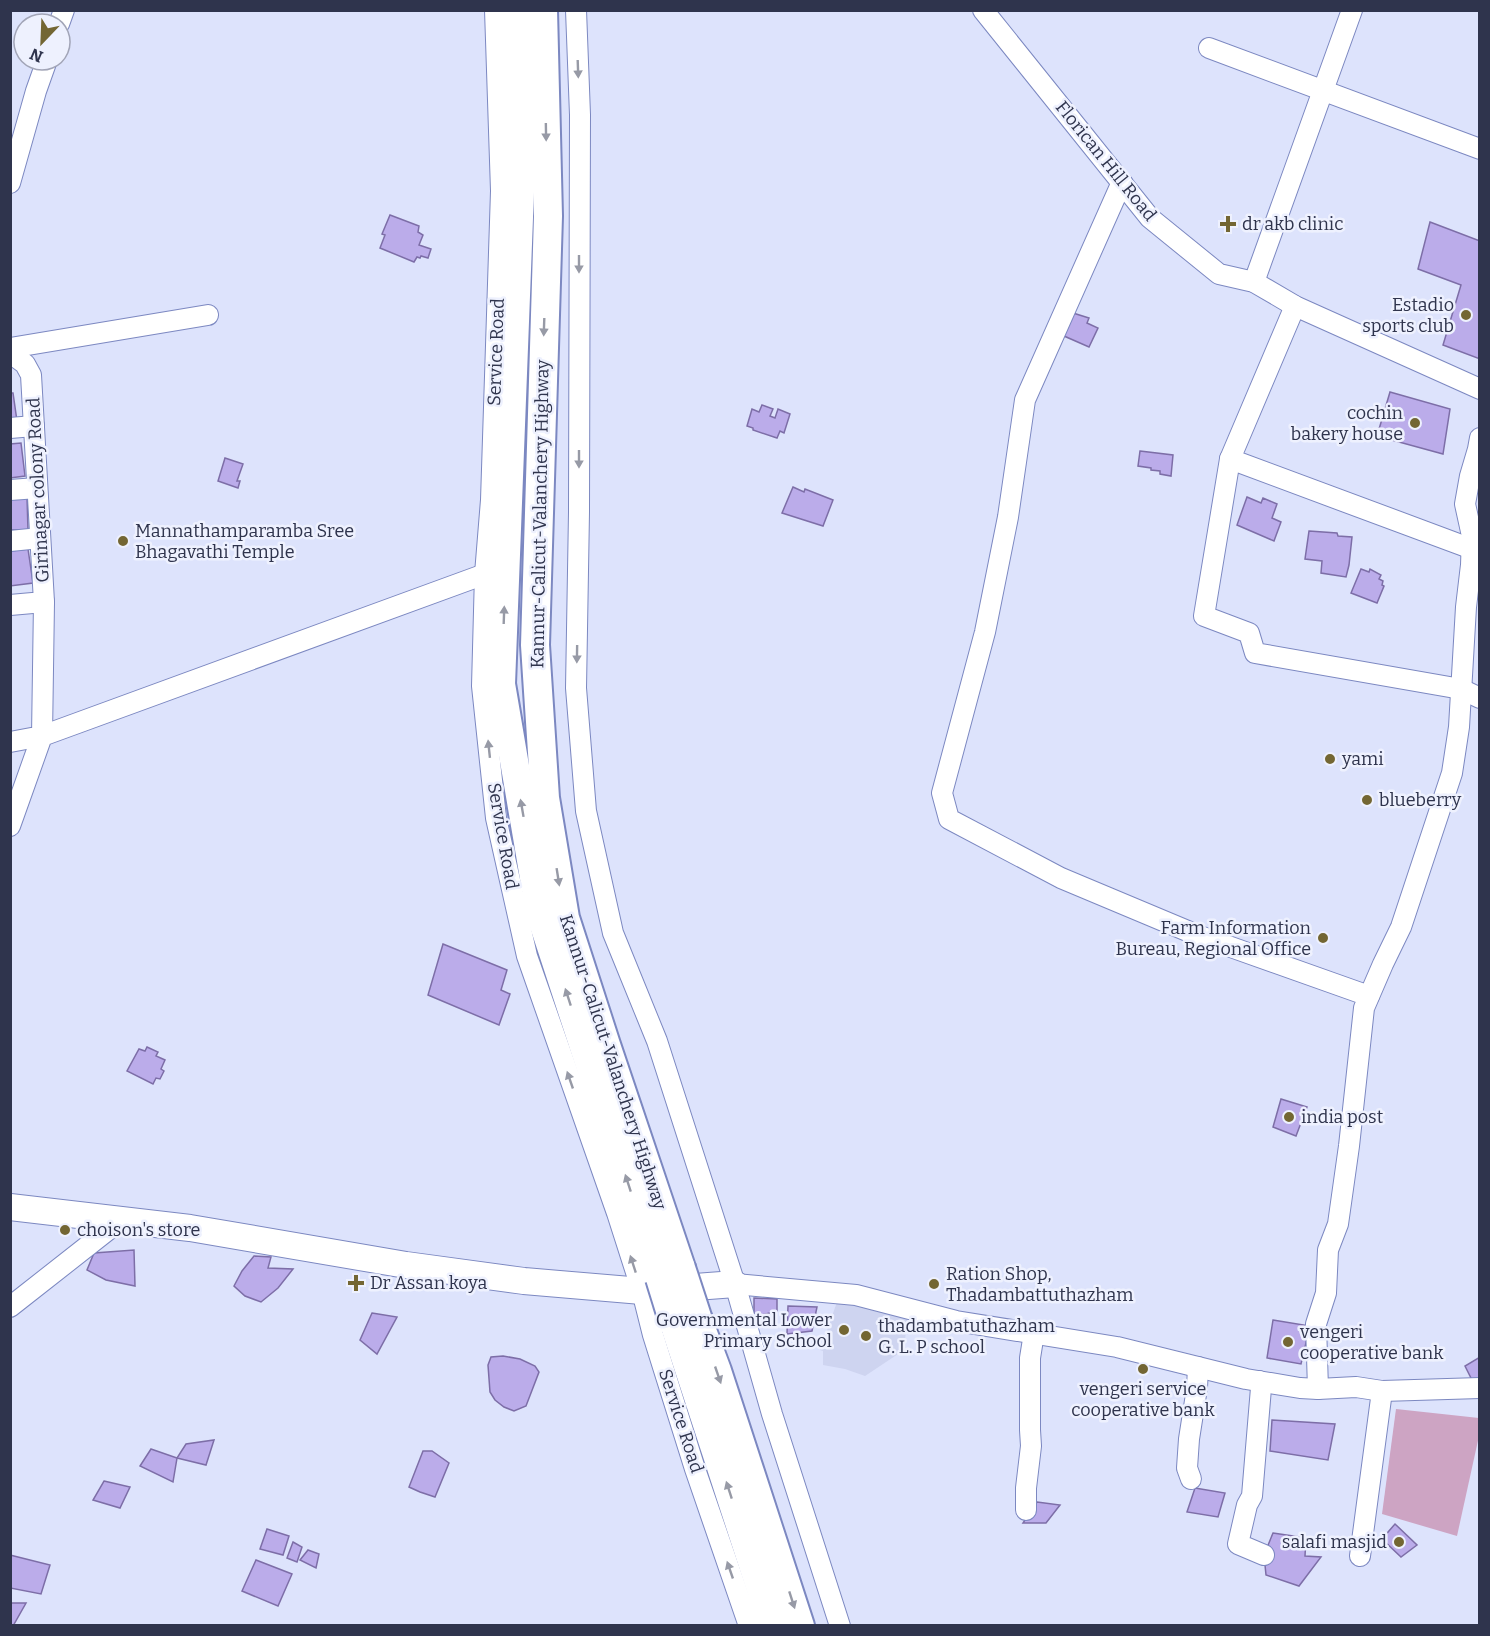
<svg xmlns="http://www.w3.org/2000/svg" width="1490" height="1636" font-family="Bitter,serif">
<rect width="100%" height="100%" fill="#dde3fc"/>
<!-- built -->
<path fill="#ced4f0" d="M 837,1302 L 908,1312 L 904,1350 L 865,1376 L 845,1369 L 823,1365 L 823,1351 L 820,1350 Z"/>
<!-- green -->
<path fill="#cda4c3" d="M 1396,1409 L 1479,1418 L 1479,1436 L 1457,1536 L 1382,1514 Z"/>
<!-- building -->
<g fill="#bbacea" stroke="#7d6ea7" stroke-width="1.5">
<path d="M 390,215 L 419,226 L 418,232 L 423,235 L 419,245 L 431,249 L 428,258 L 421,256 L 420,258 L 417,257 L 414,262 L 380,248 L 385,235 L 382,234 Z"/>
<path d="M 1430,222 L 1480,241 L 1480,359 L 1443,345 L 1461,285 L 1418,269 Z"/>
<path d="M 1073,313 L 1089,318 L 1087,323 L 1098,328 L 1089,347 L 1064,336 Z"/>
<path d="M 1390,392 L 1450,409 L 1443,454 L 1377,436 Z"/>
<path d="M 10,393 L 13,393 L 17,421 L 10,421 Z"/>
<path d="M 762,405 L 773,409 L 770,416 L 775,418 L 778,409 L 790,414 L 784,433 L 780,431 L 777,438 L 753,430 L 753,428 L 747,426 L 752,409 L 759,412 Z"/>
<path d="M 21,443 L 25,476 L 10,478 L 10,444 Z"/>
<path d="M 1140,451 L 1173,455 L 1171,476 L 1160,474 L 1160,471 L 1151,470 L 1151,468 L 1138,466 Z"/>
<path d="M 225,458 L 243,464 L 237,481 L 240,481 L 238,488 L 218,481 Z"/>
<path d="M 793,487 L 804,492 L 805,489 L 833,500 L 823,526 L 782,513 Z"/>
<path d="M 10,497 L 27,497 L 28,530 L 10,530 Z"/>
<path d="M 1247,497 L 1261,503 L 1263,498 L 1277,504 L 1272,518 L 1281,522 L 1274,541 L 1237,525 Z"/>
<path d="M 1309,531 L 1337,533 L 1338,536 L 1352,537 L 1349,565 L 1346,577 L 1321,573 L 1322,561 L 1305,559 Z"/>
<path d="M 28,549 L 33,583 L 10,586 L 10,551 Z"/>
<path d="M 1361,569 L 1369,572 L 1370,569 L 1381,575 L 1379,579 L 1383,581 L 1382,585 L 1384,586 L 1377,603 L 1351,593 Z"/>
<path d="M 443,944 L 507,970 L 501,990 L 510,994 L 499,1025 L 428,995 Z"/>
<path d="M 147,1047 L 158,1052 L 156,1056 L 165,1060 L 161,1069 L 164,1071 L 160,1079 L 156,1078 L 153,1084 L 127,1071 L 139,1049 L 145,1051 Z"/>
<path d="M 1281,1099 L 1307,1107 L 1296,1136 L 1273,1127 Z"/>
<path d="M 134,1250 L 135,1286 L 106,1280 L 87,1270 L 94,1253 Z"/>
<path d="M 254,1256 L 271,1257 L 268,1268 L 293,1269 L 278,1288 L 261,1302 L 245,1296 L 234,1286 L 242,1271 Z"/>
<path d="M 754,1298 L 777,1299 L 777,1311 L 754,1317 Z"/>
<path d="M 788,1306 L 817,1307 L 812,1331 L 787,1334 Z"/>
<path d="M 372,1313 L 397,1317 L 377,1354 L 360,1340 Z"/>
<path d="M 1273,1320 L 1310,1326 L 1301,1364 L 1267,1358 Z"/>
<path d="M 503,1356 L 520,1359 L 535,1366 L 539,1372 L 526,1406 L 514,1411 L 504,1407 L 495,1400 L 490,1392 L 488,1365 L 491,1357 Z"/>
<path d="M 1480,1357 L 1480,1381 L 1474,1384 L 1465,1366 Z"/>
<path d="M 1272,1420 L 1335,1424 L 1328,1460 L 1270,1451 Z"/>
<path d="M 214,1440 L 206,1465 L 177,1458 L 186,1444 Z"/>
<path d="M 151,1449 L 177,1458 L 173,1482 L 140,1466 Z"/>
<path d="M 423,1451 L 432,1451 L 449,1463 L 435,1497 L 420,1492 L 409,1487 Z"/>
<path d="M 104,1481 L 130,1487 L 120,1508 L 93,1500 Z"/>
<path d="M 1195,1488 L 1225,1493 L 1218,1517 L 1187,1512 Z"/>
<path d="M 1037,1502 L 1060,1505 L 1046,1523 L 1023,1523 Z"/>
<path d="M 1395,1524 L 1417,1545 L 1401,1557 L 1382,1539 Z"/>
<path d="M 267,1529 L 289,1536 L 283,1555 L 260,1549 Z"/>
<path d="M 1273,1533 L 1306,1538 L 1305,1556 L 1321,1557 L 1299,1586 L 1266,1575 L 1264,1555 Z"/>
<path d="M 293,1542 L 302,1547 L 297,1562 L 287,1558 Z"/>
<path d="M 308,1550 L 319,1554 L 316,1568 L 300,1560 Z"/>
<path d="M 10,1555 L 50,1565 L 41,1594 L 10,1588 Z"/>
<path d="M 256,1560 L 292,1574 L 278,1606 L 242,1591 Z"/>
<path d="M 10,1603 L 26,1603 L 13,1626 L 10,1626 Z"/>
</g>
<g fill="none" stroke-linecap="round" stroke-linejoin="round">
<defs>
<g id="minor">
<path d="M 495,10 L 501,191 L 491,500 L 485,574 L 482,686 L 496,818 L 527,956 L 617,1213 L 642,1291 L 653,1335 L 695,1469 L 749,1626"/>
<path d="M 576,10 L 580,115 L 579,512 L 576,688 L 586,811 L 613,933 L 657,1041 L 735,1284 L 772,1414 L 840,1626"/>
<path d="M 983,10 L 1150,218 L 1219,274 L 1254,282 L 1295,306 L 1480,389"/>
<path d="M 59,24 L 64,10"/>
<path d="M 1209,48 L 1480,149"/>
<path d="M 1122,182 L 1025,400 L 1008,517 L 985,632 L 942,793 L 949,819 L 1061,878 L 1197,935 L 1369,996"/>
<path d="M 10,183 L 36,91 L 47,60"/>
<path d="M 1254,282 L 1352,10"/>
<path d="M 1295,306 L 1230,459 L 1472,549"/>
<path d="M 10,348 L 208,315"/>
<path d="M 10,353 L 25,364 L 31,375 L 44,602 L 10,605"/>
<path d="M 10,428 L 34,426"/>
<path d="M 1230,459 L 1204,616 L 1249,633 L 1255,653 L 1461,689 L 1480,698"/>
<path d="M 10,490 L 37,488"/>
<path d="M 10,541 L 40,538"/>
<path d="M 10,742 L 42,736 L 44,602"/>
<path d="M 10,826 L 42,736 L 485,574"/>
<path d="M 735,1284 L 856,1295 L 956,1321 L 1117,1347 L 1246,1379 L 1300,1388 L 1318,1389 L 1356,1387 L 1382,1391 L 1480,1388"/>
<path d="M 10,1307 L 122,1219"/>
<path d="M 1259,1381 L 1261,1388 L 1252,1496 L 1247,1505 L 1238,1544 L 1264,1555"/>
<path d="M 1318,1389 L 1316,1324 L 1326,1293 L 1328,1250 L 1338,1224 L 1349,1146 L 1364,1008 L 1383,964 L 1401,927 L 1452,773 L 1459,727 L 1466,607 L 1471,565 L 1472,536 L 1465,504 L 1470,476 L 1478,449 L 1480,438"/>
<path d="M 1191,1479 L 1187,1468 L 1189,1439 L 1197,1388 L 1198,1367"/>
<path d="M 1026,1510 L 1026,1488 L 1031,1446 L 1030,1430 L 1030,1358 L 1034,1333"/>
<path d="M 1360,1556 L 1382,1391"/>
</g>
<path id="major" d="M 10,1207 L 190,1228 L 406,1265 L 524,1281 L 642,1291 L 735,1284"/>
<g id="highway">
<path d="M 517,10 L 522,140 L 501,684 L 540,913 L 660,1278"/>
<path d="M 543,10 L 548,216 L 535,645 L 545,798 L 565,918 L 606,1045 L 681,1268"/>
<path d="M 673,1320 L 773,1626"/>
<path d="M 698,1320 L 717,1371 L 800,1626"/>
</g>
</defs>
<!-- minor casing -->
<use href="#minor" stroke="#7c88c1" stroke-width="22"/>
<!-- major casing -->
<use href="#major" stroke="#7c88c1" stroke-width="28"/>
<!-- highway casing -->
<use href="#highway" stroke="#7c88c1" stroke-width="32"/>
<!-- minor -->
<use href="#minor" stroke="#fff" stroke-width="20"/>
<!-- major -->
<use href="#major" stroke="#fff" stroke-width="26"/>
<!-- highway -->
<use href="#highway" stroke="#fff" stroke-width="28"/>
<defs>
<g id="highway-bridge">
<path d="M 681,1268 L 698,1320"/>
<path d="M 660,1278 L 673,1320"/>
</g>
</defs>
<!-- highway-bridge casing -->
<use href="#highway-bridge" stroke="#7c88c1" stroke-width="32" stroke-linecap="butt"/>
<!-- highway-bridge -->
<use href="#highway-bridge" stroke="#fff" stroke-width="28"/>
</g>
<!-- one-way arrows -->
<defs><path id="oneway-solid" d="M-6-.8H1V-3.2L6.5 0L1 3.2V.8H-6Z" transform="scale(1.5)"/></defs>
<g fill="#979aa6">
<use href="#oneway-solid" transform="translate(578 69) rotate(88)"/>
<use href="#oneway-solid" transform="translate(546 132) rotate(89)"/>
<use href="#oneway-solid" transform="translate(579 264) rotate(90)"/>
<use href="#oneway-solid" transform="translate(544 327) rotate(92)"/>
<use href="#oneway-solid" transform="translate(579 459) rotate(90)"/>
<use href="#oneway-solid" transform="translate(504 615) rotate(-88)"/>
<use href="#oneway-solid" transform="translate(577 654) rotate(91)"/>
<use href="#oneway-solid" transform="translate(489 749) rotate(-96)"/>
<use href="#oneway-solid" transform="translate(522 808) rotate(-100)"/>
<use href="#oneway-solid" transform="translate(558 877) rotate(81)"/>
<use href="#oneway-solid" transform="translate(568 997) rotate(-108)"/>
<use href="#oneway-solid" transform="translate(570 1080) rotate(-109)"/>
<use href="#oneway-solid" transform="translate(628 1183) rotate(-108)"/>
<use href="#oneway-solid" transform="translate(633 1264) rotate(-108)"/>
<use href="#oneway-solid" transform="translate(718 1375) rotate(71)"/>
<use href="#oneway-solid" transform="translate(729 1490) rotate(-108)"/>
<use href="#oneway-solid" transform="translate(730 1570) rotate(-109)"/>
<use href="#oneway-solid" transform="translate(792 1600) rotate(72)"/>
</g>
<!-- markers -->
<g fill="#736633" stroke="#eef1fe" stroke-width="2">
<path d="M1225 215h6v6h6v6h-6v6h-6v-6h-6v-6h6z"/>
<circle cx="1466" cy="315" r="6"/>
<circle cx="1415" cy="423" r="6"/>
<circle cx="123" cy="541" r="6"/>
<circle cx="1330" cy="759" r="6"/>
<circle cx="1367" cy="800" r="6"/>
<circle cx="1323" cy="938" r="6"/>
<circle cx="1289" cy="1117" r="6"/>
<circle cx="65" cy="1230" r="6"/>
<path d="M353 1274h6v6h6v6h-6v6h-6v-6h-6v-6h6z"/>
<circle cx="934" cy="1284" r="6"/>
<circle cx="844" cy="1330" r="6"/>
<circle cx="866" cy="1336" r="6"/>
<circle cx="1288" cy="1342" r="6"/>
<circle cx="1143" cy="1369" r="6"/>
<circle cx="1399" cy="1542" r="6"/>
</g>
<g text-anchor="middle" stroke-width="5" stroke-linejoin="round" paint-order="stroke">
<!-- street labels -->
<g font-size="18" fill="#2f344d" stroke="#eef1fe">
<text transform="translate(1106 161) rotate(51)" y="6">Florican Hill Road</text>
<text transform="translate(496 352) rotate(-88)" y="6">Service Road</text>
<text transform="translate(38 490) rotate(-93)" y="6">Girinagar colony Road</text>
<text transform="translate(540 514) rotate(-89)" y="6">Kannur-Calicut-Valanchery Highway</text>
<text transform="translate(503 836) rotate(80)" y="6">Service Road</text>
<text transform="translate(613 1062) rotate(72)" y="6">Kannur-Calicut-Valanchery Highway</text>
<text transform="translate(681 1421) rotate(72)" y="6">Service Road</text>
</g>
<!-- poi labels -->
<g font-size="18" fill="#2f344d" stroke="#eef1fe" text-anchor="start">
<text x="1242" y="230">dr akb clinic</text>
<text x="1454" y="311" text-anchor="end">Estadio<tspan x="1454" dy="21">sports club</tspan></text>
<text x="1403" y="419" text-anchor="end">cochin<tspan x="1403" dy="21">bakery house</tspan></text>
<text x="135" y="537">Mannathamparamba Sree<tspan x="135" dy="21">Bhagavathi Temple</tspan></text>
<text x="1342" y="765">yami</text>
<text x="1379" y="806">blueberry</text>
<text x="1311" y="934" text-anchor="end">Farm Information<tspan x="1311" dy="21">Bureau, Regional Office</tspan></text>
<text x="1301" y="1123">india post</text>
<text x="77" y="1236">choison's store</text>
<text x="946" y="1280">Ration Shop,<tspan x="946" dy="21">Thadambattuthazham</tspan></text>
<text x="370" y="1289">Dr Assan koya</text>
<text x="832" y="1326" text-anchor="end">Governmental Lower<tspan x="832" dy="21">Primary School</tspan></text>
<text x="878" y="1332">thadambatuthazham<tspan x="878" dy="21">G. L. P school</tspan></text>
<text x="1300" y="1338">vengeri<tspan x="1300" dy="21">cooperative bank</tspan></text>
<text x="1143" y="1395" text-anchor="middle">vengeri service<tspan x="1143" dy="21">cooperative bank</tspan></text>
<text x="1387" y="1548" text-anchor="end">salafi masjid</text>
</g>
</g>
<!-- border -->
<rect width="1490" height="1636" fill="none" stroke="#2f344d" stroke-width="24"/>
<!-- north arrow -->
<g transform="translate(42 42) rotate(203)"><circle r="28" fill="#eef1fe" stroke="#a2a5b7" stroke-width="1.5"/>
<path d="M0-4.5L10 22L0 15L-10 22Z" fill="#736633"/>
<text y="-9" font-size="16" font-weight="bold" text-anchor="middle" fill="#2f344d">N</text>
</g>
</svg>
